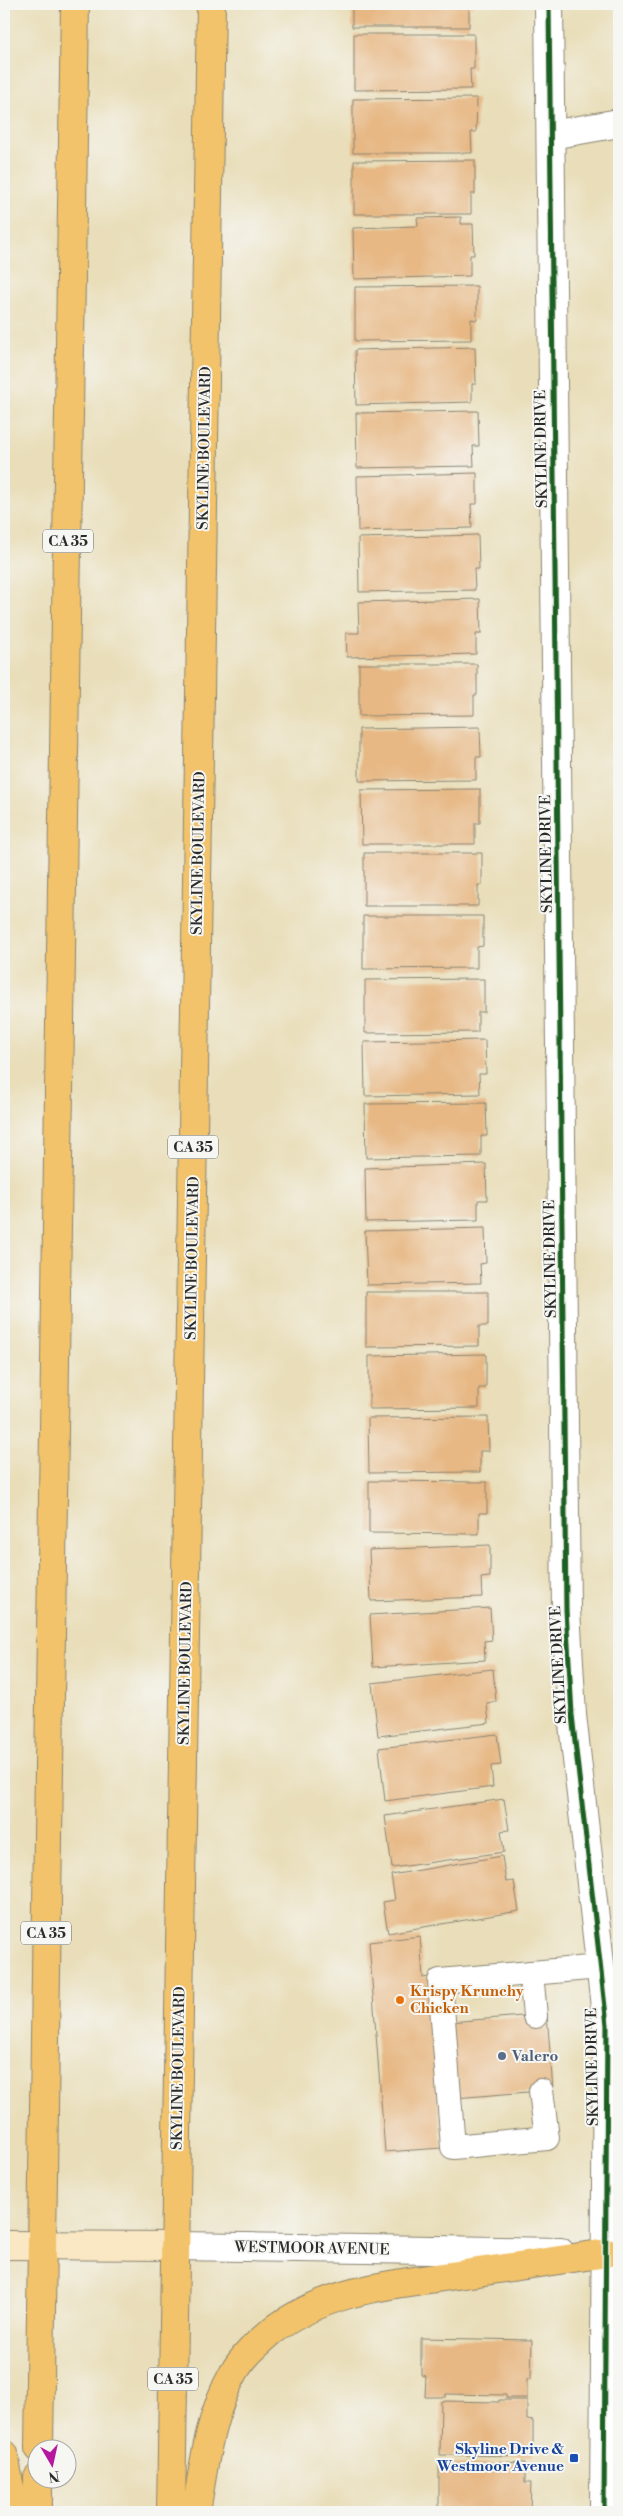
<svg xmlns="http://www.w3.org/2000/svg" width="623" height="2516" font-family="'Libre Bodoni',serif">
<rect width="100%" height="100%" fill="#f6f6f2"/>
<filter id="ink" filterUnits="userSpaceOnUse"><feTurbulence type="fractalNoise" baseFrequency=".02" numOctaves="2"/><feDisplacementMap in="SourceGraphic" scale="10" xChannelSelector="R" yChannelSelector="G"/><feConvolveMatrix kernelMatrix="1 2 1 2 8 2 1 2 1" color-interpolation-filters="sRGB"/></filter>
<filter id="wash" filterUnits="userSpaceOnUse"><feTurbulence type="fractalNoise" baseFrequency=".0096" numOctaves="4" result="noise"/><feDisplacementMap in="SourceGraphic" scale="20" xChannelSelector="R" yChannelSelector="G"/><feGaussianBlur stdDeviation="1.12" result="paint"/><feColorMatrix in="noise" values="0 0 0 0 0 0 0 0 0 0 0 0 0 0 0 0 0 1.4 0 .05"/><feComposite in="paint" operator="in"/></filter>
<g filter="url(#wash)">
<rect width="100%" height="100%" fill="#e9deb9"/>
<g id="blocks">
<!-- building -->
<g fill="#e7b884">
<path d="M 352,4 L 473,4 L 473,6 L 469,6 L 469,27 L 352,27 Z"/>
<path d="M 354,34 L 474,34 L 474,69 L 470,69 L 471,89 L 354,90 Z"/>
<path d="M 477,98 L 476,132 L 471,132 L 472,153 L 353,153 L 353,99 Z"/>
<path d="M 475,160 L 475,194 L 471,194 L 471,214 L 354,214 L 354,161 Z"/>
<path d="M 461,217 L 461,224 L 473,224 L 474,255 L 470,255 L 470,276 L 354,279 L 353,228 L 418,226 L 417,218 Z"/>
<path d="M 477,286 L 477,320 L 471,319 L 471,340 L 355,341 L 355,287 Z"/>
<path d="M 475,347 L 476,384 L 472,384 L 472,402 L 356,405 L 355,350 Z"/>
<path d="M 478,411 L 479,446 L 473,446 L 474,466 L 357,468 L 356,413 Z"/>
<path d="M 477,473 L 477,504 L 471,504 L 472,528 L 358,531 L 357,476 Z"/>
<path d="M 478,535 L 479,569 L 474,569 L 475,590 L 359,592 L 358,538 Z"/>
<path d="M 480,599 L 481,634 L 476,634 L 476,654 L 347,657 L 346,633 L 359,633 L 358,602 Z"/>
<path d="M 359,664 L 477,664 L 477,695 L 474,695 L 474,715 L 359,716 Z"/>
<path d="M 480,727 L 481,757 L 476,757 L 476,780 L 359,781 L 359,729 Z"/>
<path d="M 480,789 L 480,823 L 475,823 L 475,844 L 362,844 L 361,790 Z"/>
<path d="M 364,853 L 482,853 L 482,885 L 478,885 L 478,906 L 364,906 Z"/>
<path d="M 363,916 L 483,916 L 483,946 L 477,947 L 477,968 L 363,969 Z"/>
<path d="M 484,979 L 484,1012 L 478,1012 L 478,1032 L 365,1033 L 365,980 Z"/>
<path d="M 485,1040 L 486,1074 L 479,1074 L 480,1094 L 365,1096 L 364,1042 Z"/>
<path d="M 486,1103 L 487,1136 L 481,1136 L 481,1156 L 366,1158 L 365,1104 Z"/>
<path d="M 486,1164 L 487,1200 L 478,1200 L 478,1220 L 366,1222 L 365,1168 Z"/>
<path d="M 485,1228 L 486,1263 L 480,1264 L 481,1283 L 367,1285 L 365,1231 Z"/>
<path d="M 366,1292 L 488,1292 L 488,1326 L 479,1326 L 479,1346 L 366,1347 Z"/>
<path d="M 486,1354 L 486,1388 L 479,1388 L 479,1408 L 369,1409 L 369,1356 Z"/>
<path d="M 488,1417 L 489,1451 L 480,1451 L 480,1472 L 369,1473 L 368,1418 Z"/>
<path d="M 369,1481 L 487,1482 L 487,1513 L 479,1513 L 479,1534 L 369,1533 Z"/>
<path d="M 490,1545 L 490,1577 L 481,1578 L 482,1597 L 371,1601 L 369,1550 Z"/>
<path d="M 490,1608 L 492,1640 L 484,1641 L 485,1660 L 373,1667 L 370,1615 Z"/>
<path d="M 493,1669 L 496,1702 L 487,1704 L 489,1723 L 378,1736 L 372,1683 Z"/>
<path d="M 497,1734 L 501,1765 L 491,1766 L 493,1787 L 385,1801 L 379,1748 Z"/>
<path d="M 504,1799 L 509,1830 L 501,1831 L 504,1852 L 392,1868 L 385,1816 Z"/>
<path d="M 502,1856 L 506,1882 L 514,1881 L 519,1911 L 388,1933 L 383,1902 L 395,1900 L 391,1875 Z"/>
<path d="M 420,1936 L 423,1978 L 429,1977 L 442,2148 L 385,2152 L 369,1942 Z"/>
<path d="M 547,2014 L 553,2090 L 455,2098 L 449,2022 Z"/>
<path d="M 421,2338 L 532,2340 L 531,2379 L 527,2379 L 527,2398 L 506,2398 L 506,2395 L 446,2394 L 446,2397 L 425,2397 L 426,2376 L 421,2375 Z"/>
<path d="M 499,2400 L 527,2400 L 527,2420 L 533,2421 L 533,2456 L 440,2455 L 441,2401 L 499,2402 Z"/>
<path d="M 499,2462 L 525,2463 L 525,2483 L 531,2483 L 530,2512 L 439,2512 L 439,2464 L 499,2465 Z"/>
</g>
</g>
</g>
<g filter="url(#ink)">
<use href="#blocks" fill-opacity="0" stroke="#8a8472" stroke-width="1"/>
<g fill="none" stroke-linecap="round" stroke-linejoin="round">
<defs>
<g id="lane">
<path d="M 531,1973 L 535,2016"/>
<path d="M 541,2091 L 547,2138 L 453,2147 L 440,1981 L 600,1967"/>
</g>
<g id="street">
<path d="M 549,4 L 566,1610 L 572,1715 L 607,2025 L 604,2512"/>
<path d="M 551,135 L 619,123"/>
<path d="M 175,2246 L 560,2252"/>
</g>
<path id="secondary" d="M 4,2245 L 175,2246"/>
<g id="primary">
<path d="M 39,2448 L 75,4"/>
<path d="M 4,2454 L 14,2512"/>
<path d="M 38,2512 L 38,2478"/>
<path d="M 171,2512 L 211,4"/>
<path d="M 196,2512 C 204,2465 209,2416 233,2374 C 242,2357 257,2344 271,2332 C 328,2288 396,2284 464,2274 C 512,2267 559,2260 607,2253"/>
</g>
</defs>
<!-- lane casing -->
<use href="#lane" stroke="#8a8472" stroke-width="26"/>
<!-- street casing -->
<use href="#street" stroke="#8a8472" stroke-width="30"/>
<!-- secondary casing -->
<use href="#secondary" stroke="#8a8472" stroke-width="30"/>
<!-- primary casing -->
<use href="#primary" stroke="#8a8472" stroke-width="30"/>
<!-- lane -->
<use href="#lane" stroke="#fff" stroke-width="24"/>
<!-- street -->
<use href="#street" stroke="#fff" stroke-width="28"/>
<!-- secondary -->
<use href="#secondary" stroke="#fae7c3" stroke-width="28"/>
<!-- primary -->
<use href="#primary" stroke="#f2c36a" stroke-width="28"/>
<defs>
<path id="cycleway" d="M 549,4 L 566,1610 L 572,1715 L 607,2025 L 604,2512"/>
</defs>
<!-- cycleway casing -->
<use href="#cycleway" stroke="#f6f6f2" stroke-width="8"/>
<!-- cycleway -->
<use href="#cycleway" stroke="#1b5e20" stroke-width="5"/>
</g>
</g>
<!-- markers -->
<circle fill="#e8710a" stroke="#f6f6f2" stroke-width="2" cx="400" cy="2000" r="5"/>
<circle fill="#5c6f8a" stroke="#f6f6f2" stroke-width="2" cx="502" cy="2056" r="5"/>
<rect fill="#1a4fb4" stroke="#f6f6f2" stroke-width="2" x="569" y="2453" width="10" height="10" rx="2.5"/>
<g text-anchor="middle" stroke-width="4" stroke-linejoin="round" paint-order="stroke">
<!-- shield labels -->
<g fill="#f6f6f2" stroke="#686867" stroke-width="1">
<rect x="43" y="529.5" width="50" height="23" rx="4"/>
<rect x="168" y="1135.5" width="50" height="23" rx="4"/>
<rect x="21" y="1921.5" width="50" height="23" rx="4"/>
<rect x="148" y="2367.5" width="50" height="23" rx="4"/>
</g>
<g font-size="14" font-weight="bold" fill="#2b2b2b">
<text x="68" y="546">CA 35</text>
<text x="193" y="1152">CA 35</text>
<text x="46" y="1938">CA 35</text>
<text x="173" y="2384">CA 35</text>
</g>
<!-- street labels -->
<g font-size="15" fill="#2b2b2b" stroke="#f6f6f2">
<text transform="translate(204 448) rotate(-89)" y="5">SKYLINE BOULEVARD</text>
<text transform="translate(541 449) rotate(-91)" y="5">SKYLINE DRIVE</text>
<text transform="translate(198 853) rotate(-89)" y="5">SKYLINE BOULEVARD</text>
<text transform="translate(546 854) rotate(-91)" y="5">SKYLINE DRIVE</text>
<text transform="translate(192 1258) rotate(-89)" y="5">SKYLINE BOULEVARD</text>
<text transform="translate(550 1259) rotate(-91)" y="5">SKYLINE DRIVE</text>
<text transform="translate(185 1663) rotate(-89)" y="5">SKYLINE BOULEVARD</text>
<text transform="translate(558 1665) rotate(-93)" y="5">SKYLINE DRIVE</text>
<text transform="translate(592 2067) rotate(-91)" y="5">SKYLINE DRIVE</text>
<text transform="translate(178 2068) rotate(-89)" y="5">SKYLINE BOULEVARD</text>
<text transform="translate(312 2248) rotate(1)" y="5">WESTMOOR AVENUE</text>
</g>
<!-- food labels -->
<g font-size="15" font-weight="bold" fill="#c56008" stroke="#f6f6f2" text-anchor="start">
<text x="410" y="1996">Krispy Krunchy<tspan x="410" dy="17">Chicken</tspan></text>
</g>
<!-- service labels -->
<g font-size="15" font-weight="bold" fill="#4e5e75" stroke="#f6f6f2" text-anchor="start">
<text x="512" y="2061">Valero</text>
</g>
<!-- transit labels -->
<g font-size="15" font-weight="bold" fill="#164399" stroke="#f6f6f2" text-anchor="end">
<text x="564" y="2454">Skyline Drive &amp;<tspan x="564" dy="17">Westmoor Avenue</tspan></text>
</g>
</g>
<!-- margin -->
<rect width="623" height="2516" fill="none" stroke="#f6f6f2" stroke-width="20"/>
<!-- north arrow -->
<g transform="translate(52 2464) rotate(171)"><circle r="24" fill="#f6f6f2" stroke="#a5a5a2"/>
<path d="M0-4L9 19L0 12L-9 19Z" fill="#b5179e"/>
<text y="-8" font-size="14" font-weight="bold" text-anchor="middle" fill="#2b2b2b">N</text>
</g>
</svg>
